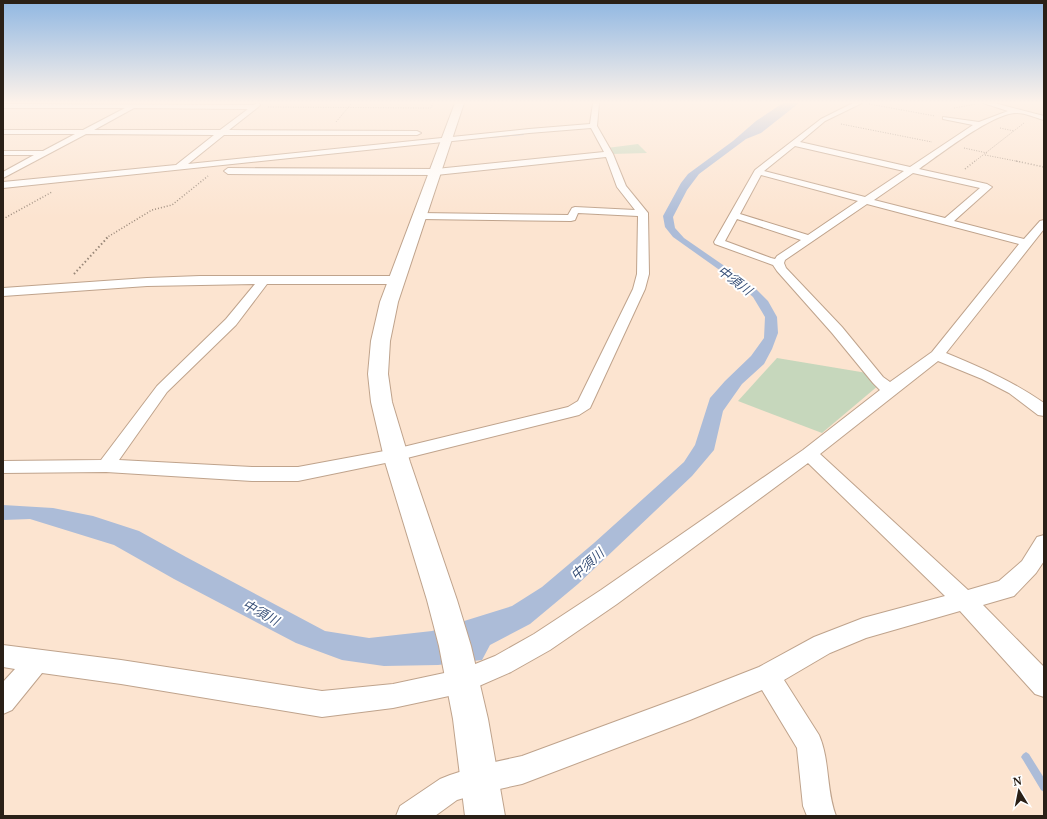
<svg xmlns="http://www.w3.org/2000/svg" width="1047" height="819" font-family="'Noto Serif','Noto Sans JP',serif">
<rect width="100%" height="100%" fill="#fce4d0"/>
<!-- green -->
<g fill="#c6d7bc">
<path d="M 638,144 L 647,153 L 612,154 L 607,148 Z"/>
<path d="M 777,358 L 867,373 L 879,385 L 822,433 L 738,401 Z"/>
</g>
<!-- water -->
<path fill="#acbcd8" d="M 783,103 L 799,103 L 761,133 L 746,139 L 699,174 L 687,190 L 673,217 L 675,228 L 684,238 L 752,285 L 768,301 L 777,317 L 778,333 L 772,349 L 764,364 L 742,384 L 723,411 L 714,450 L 692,476 L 578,584 L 530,624 L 490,645 L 482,660 L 438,665 L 384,666 L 342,660 L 296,643 L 174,579 L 114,545 L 30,519 L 3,520 L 3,505 L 53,508 L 93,516 L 139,531 L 186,557 L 325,631 L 369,638 L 432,631 L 512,606 L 542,587 L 594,543 L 684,462 L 695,445 L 710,398 L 725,381 L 751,356 L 764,338 L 765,317 L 753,297 L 735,281 L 673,237 L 665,227 L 663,216 L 681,183 L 688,174 L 733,141 L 756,121 Z"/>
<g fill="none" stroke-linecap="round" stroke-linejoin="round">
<!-- stream -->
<g fill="#acbcd8" fill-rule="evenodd">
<path d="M 523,133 L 524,135 L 489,138 L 488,137 Z"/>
<path d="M 1026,752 L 1029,754 L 1044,778 L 1044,792 L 1041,790 L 1023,760 L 1021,757 L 1023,754 Z"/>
</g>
<defs>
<g id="street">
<path d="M 258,103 L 260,105 L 257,108 L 229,130 L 417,131 L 421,133 L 417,135 L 224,135 L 188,164 L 529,129 L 590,124 L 593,103 L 599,103 L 597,126 L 613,154 L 626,186 L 648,213 L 649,274 L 645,289 L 590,408 L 579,415 L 395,461 L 298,481 L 252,481 L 106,472 L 3,473 L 3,461 L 101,460 L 157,386 L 226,319 L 255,284 L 147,286 L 3,296 L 3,288 L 147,278 L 200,276 L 397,276 L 401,277 L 403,280 L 401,283 L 397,284 L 267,284 L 236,325 L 167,392 L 119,460 L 252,467 L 298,467 L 395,449 L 568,407 L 578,401 L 633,289 L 637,274 L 638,216 L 578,213 L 575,220 L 571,221 L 420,219 L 415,216 L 420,213 L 568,215 L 572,208 L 575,207 L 635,210 L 617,187 L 606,157 L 436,175 L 228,174 L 224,171 L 228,168 L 436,169 L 604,152 L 591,128 L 529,133 L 3,188 L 3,182 L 176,165 L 214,135 L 86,134 L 3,178 L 3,172 L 34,155 L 3,155 L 3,151 L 43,151 L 75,134 L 3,134 L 3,130 L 83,130 L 125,108 L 3,108 L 3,104 L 253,105 ZM 134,108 L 248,109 L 220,130 L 94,130 Z"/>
<path d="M 853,103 L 862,103 L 825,121 L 800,142 L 910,167 L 973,125 L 943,119 L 943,117 L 979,122 L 1008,111 L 983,103 L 994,103 L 1044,116 L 1044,120 C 1036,118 1026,113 1017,113 C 994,112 939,155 919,169 L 987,184 L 992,187 L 954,221 L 1024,239 L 1040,221 L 1044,220 L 1044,229 L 946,353 C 982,368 1012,381 1044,403 L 1044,416 L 1038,415 L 1009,393 L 982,379 L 938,361 L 820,454 L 968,590 L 999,581 L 1022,561 L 1037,537 L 1044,535 L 1044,561 L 1036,573 L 1014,596 L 983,605 L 1044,667 L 1044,697 L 1035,694 L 960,611 L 866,638 L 830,653 L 784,680 L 819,735 C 830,760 826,790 836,816 L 807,816 L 803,806 L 797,748 L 762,690 L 690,720 L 522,784 L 481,793 L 457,800 L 435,816 L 396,816 L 400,806 L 440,779 L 450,775 L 481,765 L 522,756 L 690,694 L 759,667 L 814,637 L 863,618 L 945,596 L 808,463 L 617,604 L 550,650 L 511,672 L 463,693 L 393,708 L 322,717 L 121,684 L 42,673 L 12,710 L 3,714 L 3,682 L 15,669 L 3,667 L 3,645 L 121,660 L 322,691 L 393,684 L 463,669 L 495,656 L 534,634 L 601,590 L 803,450 L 880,390 L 873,383 L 832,333 L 777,271 L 773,265 L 715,244 L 714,242 L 755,170 L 821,119 ZM 795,146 L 904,171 L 865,197 L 764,171 ZM 913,173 L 980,188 L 945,218 L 874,200 ZM 761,175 L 858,201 L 808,235 L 740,214 ZM 867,204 L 1019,244 L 932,352 L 890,382 L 883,377 L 842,327 L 786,268 L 784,263 L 785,260 ZM 737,219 L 801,240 L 777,256 L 775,259 L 771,258 L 725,241 Z"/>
</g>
<path id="secondary" d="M 455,103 L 464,103 L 398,302 L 390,341 L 388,374 L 392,402 L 410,462 L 457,600 L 471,646 L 488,719 L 505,816 L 465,816 L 453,719 L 439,646 L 427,600 L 385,462 L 371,402 L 368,374 L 371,341 L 380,302 Z"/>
</defs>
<!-- street casing -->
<use href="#street" stroke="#bfa38c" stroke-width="2"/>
<!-- secondary casing -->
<use href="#secondary" stroke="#bfa38c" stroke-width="2"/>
<!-- path-far2 -->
<g stroke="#988778" stroke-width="1" stroke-dasharray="1 1.5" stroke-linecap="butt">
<path d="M 869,104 L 935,116"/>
<path d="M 268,107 L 431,108 L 433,103"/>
<path d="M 954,108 L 976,104"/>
<path d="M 336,122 L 352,103"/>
<path d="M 841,124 L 932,142"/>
<path d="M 1000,128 L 1014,131"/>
<path d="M 964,148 L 987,153"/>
<path d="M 985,155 L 1021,162"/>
<path d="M 974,162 L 1024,123"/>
</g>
<!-- path-far1 -->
<g stroke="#988778" stroke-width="1.5" stroke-dasharray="1 2" stroke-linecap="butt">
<path d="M 1016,161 L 1044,167"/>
<path d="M 965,169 L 975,161"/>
<path d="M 3,219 L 52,192"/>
<path d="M 106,238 L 152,210 L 172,205 L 208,176"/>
</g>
<!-- path -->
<path stroke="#988778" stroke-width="2" stroke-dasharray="1.5 2.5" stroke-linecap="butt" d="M 74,274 L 108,237"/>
<!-- street -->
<use href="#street" fill="#fff" fill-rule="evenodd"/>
<!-- secondary -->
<use href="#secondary" fill="#fff" fill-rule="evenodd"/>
</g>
<!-- sky -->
<linearGradient id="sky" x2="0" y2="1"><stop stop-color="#90b7e2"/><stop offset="0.47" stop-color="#fef3ea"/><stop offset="1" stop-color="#fef3ea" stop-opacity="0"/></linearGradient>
<rect width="1047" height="218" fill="url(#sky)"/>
<g text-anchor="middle" stroke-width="4" stroke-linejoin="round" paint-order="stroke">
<!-- water labels -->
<g font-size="13" font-style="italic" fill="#374f77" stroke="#fff">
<text transform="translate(735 280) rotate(37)" y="5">中須川</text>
<text transform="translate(587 564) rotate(-42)" y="5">中須川</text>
<text transform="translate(261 612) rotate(29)" y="5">中須川</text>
</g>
</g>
<!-- border -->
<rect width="1047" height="819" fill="none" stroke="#2a2017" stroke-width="8"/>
<!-- north arrow -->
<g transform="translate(1019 791) rotate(350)" stroke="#ffffff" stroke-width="3" paint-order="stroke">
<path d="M0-3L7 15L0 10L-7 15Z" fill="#2a2017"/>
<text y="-6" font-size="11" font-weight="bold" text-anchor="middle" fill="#2a2017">N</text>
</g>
</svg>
